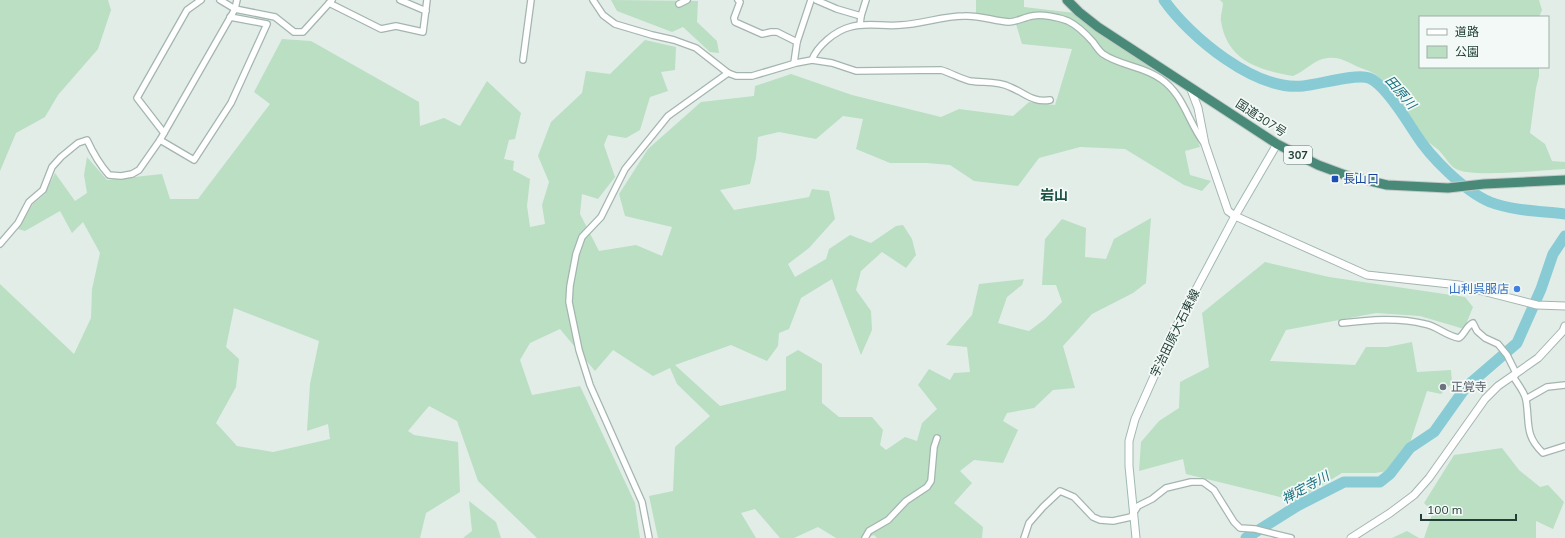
<svg xmlns="http://www.w3.org/2000/svg" width="1565" height="538" font-family="Mulish,'Noto Sans JP',sans-serif">
<rect width="100%" height="100%" fill="#e2ede8"/>
<!-- green -->
<g fill="#badfc3" fill-rule="evenodd">
<path d="M 0,0 L 108,0 L 111,10 L 98,49 L 58,95 L 45,117 L 16,133 L 0,171 Z"/>
<path d="M 611,0 L 698,1 L 697,22 L 717,41 L 719,53 L 710,52 L 683,27 L 672,32 L 617,11 Z"/>
<path d="M 976,0 L 1024,0 L 1024,7 L 1075,13 L 1148,66 L 1183,98 L 1200,147 L 1185,151 L 1190,175 L 1211,181 L 1202,191 L 1184,185 L 1125,149 L 1080,147 L 1039,158 L 1018,186 L 974,181 L 950,165 L 927,163 L 890,163 L 856,149 L 863,119 L 843,116 L 816,139 L 779,132 L 758,137 L 756,158 L 750,184 L 720,190 L 734,210 L 809,197 L 812,189 L 829,191 L 835,219 L 809,248 L 788,264 L 795,277 L 826,259 L 829,249 L 850,235 L 871,243 L 896,226 L 903,225 L 912,239 L 916,255 L 906,268 L 882,252 L 861,271 L 856,290 L 871,311 L 872,330 L 861,355 L 832,279 L 801,298 L 789,329 L 779,333 L 778,346 L 767,361 L 731,345 L 675,365 L 720,406 L 786,390 L 786,357 L 798,350 L 822,364 L 822,403 L 839,417 L 872,417 L 883,430 L 880,445 L 886,450 L 905,437 L 917,441 L 922,423 L 937,409 L 918,385 L 929,369 L 950,380 L 954,373 L 970,372 L 967,347 L 946,345 L 972,315 L 979,284 L 1024,279 L 1022,285 L 1007,297 L 998,323 L 1029,331 L 1045,319 L 1062,302 L 1056,285 L 1042,285 L 1045,239 L 1062,219 L 1086,228 L 1085,257 L 1106,259 L 1114,239 L 1151,218 L 1146,283 L 1133,293 L 1092,314 L 1063,346 L 1075,388 L 1053,390 L 1034,408 L 1007,413 L 1003,421 L 1018,430 L 1003,463 L 974,460 L 960,471 L 972,483 L 954,503 L 983,527 L 982,538 L 877,538 L 874,535 L 865,538 L 836,538 L 818,527 L 794,538 L 780,538 L 755,509 L 741,513 L 756,538 L 658,538 L 649,496 L 673,491 L 675,447 L 710,416 L 677,384 L 670,368 L 653,376 L 613,350 L 595,371 L 560,329 L 530,343 L 520,360 L 532,395 L 580,386 L 635,503 L 640,538 L 537,538 L 478,481 L 457,421 L 429,406 L 408,431 L 414,435 L 458,442 L 460,492 L 426,513 L 420,538 L 0,538 L 0,284 L 74,354 L 91,318 L 92,289 L 100,253 L 83,222 L 72,233 L 60,211 L 25,231 L 18,229 L 32,205 L 45,194 L 55,173 L 75,201 L 87,193 L 84,175 L 87,157 L 107,180 L 162,174 L 170,199 L 198,199 L 270,104 L 254,92 L 282,39 L 311,41 L 419,102 L 420,126 L 444,118 L 460,126 L 487,81 L 521,113 L 515,139 L 509,140 L 504,159 L 514,161 L 513,170 L 530,179 L 527,206 L 530,227 L 545,224 L 542,205 L 549,182 L 538,156 L 551,122 L 582,93 L 586,71 L 610,74 L 645,40 L 676,47 L 675,70 L 661,72 L 668,91 L 650,97 L 640,130 L 626,138 L 608,135 L 604,145 L 615,177 L 598,199 L 582,194 L 580,214 L 599,251 L 636,245 L 662,256 L 672,227 L 625,216 L 619,194 L 648,149 L 701,102 L 754,96 L 755,86 L 791,74 L 852,95 L 941,117 L 959,109 L 1013,116 L 1029,102 L 1055,105 L 1072,49 L 1022,44 L 1016,24 L 976,13 ZM 234,308 L 319,341 L 310,384 L 307,431 L 328,424 L 330,439 L 273,452 L 237,446 L 216,423 L 236,387 L 239,359 L 226,347 Z"/>
<path d="M 1220,0 L 1539,0 L 1542,10 L 1539,17 L 1420,17 L 1420,67 L 1539,67 L 1539,76 L 1536,88 L 1530,133 L 1545,144 L 1552,161 L 1565,162 L 1565,169 C 1543,170 1472,178 1456,169 C 1449,165 1447,159 1442,154 C 1438,148 1431,145 1426,140 C 1409,119 1398,91 1376,75 C 1370,70 1361,69 1354,65 C 1345,61 1339,57 1328,58 C 1314,59 1306,71 1293,76 C 1259,70 1227,61 1221,21 C 1220,16 1223,9 1223,3 Z"/>
<path d="M 1265,262 L 1329,277 L 1465,297 L 1473,307 L 1464,329 L 1420,316 L 1376,313 L 1286,330 L 1270,361 L 1355,365 L 1366,347 L 1387,347 L 1412,342 L 1417,372 L 1451,370 L 1452,383 L 1441,394 L 1427,391 L 1410,443 L 1388,471 L 1375,473 L 1342,473 L 1296,501 L 1186,474 L 1183,459 L 1139,471 L 1141,442 L 1159,421 L 1179,408 L 1180,382 L 1209,367 L 1202,313 Z"/>
<path d="M 1502,448 L 1519,470 L 1540,487 L 1548,485 L 1564,502 L 1553,529 L 1536,521 L 1536,538 L 1424,538 L 1433,512 L 1424,503 L 1454,455 Z"/>
<path d="M 469,501 L 496,522 L 501,538 L 463,538 L 472,531 Z"/>
<path d="M 1407,531 L 1419,538 L 1392,538 Z"/>
</g>
<g fill="none" stroke-linecap="round" stroke-linejoin="round">
<!-- river -->
<g stroke="#88cbd5" stroke-width="11">
<path d="M 1164,0 C 1190,37 1255,91 1303,86 C 1318,85 1356,73 1369,78 C 1385,84 1406,119 1415,133 C 1430,157 1464,191 1490,202 C 1513,211 1541,211 1565,214"/>
<path d="M 1246,538 L 1297,506 L 1344,482 L 1380,482 L 1390,474 L 1410,448 L 1434,432 L 1466,387 L 1517,343 L 1541,289 L 1553,254 L 1565,236"/>
</g>
<defs>
<g id="minor">
<path d="M 220,0 L 235,9 L 275,17 L 294,32 L 303,32 L 332,0"/>
<path d="M 400,0 L 426,11"/>
<path d="M 593,0 L 603,15 L 615,24 L 652,35 L 674,40 L 696,48 L 728,73 L 736,76 L 752,76 L 796,63 L 812,60 L 832,63 L 856,71 L 941,70 C 951,73 961,79 970,81 C 983,83 998,81 1010,87 C 1025,93 1033,103 1050,100"/>
<path d="M 738,0 L 740,2 L 734,18 L 735,22 L 762,34 L 771,32 L 777,32 L 797,42"/>
<path d="M 816,0 L 837,9 L 861,16"/>
<path d="M 329,3 L 381,29 L 396,26 L 423,32 L 427,0"/>
<path d="M 679,4 L 687,0"/>
<path d="M 860,25 L 861,16 L 866,0"/>
<path d="M 523,60 L 531,0"/>
<path d="M 812,60 C 817,46 835,31 850,27 C 867,22 884,27 901,25 C 922,24 943,16 964,16 C 979,15 994,21 1009,22 C 1016,22 1025,17 1032,16 C 1042,14 1058,17 1068,21 C 1078,26 1086,34 1093,42 C 1096,46 1099,51 1103,54 C 1120,66 1144,66 1161,79 C 1184,95 1188,122 1204,143"/>
<path d="M 794,63 L 797,42 L 811,0"/>
<path d="M 164,133 L 137,98 L 187,10 L 201,0"/>
<path d="M 160,140 L 194,160 L 231,103 L 267,24 L 230,17"/>
<path d="M 0,244 L 18,223 L 29,202 L 43,190 L 52,167 L 61,157 L 78,143 L 87,140 C 93,153 99,164 109,175 L 121,176 L 132,174 L 139,170 L 160,140 L 235,9 L 237,0"/>
<path d="M 1342,323 C 1369,320 1397,317 1425,324 C 1437,326 1446,336 1459,338 C 1465,334 1466,326 1473,323 L 1477,331 L 1485,338 L 1498,344 L 1507,355 L 1516,373 L 1514,378 C 1518,384 1525,393 1526,400 C 1530,423 1524,435 1543,453 L 1565,446"/>
<path d="M 1526,399 L 1547,387 L 1565,385"/>
<path d="M 649,538 L 642,502 L 590,385 L 579,350 L 569,302 L 570,286 L 576,254 L 582,237 L 601,217 L 625,169 L 668,116 L 728,73"/>
<path d="M 865,538 L 869,531 L 888,520 L 906,501 L 927,487 L 931,481 L 934,447 L 937,438"/>
<path d="M 1024,538 L 1029,523 L 1043,507 L 1060,491 L 1074,497 L 1093,517 L 1100,520 L 1113,521 L 1131,517 L 1138,506 L 1152,499 L 1166,488 L 1191,482 L 1203,482 L 1214,490 L 1234,522 L 1240,528 L 1255,529 L 1291,538"/>
</g>
<g id="tertiary">
<path d="M 1190,87 L 1198,108 L 1205,144 L 1217,179 L 1228,211 L 1235,216 L 1367,275 L 1459,285 L 1537,305 L 1565,306"/>
<path d="M 1351,538 L 1390,513 L 1414,495 L 1429,478 L 1485,399 L 1498,386 L 1538,358 L 1563,331 L 1565,326"/>
</g>
<path id="secondary" d="M 1136,538 L 1129,466 L 1129,441 L 1135,419 L 1176,327 L 1235,216 L 1277,144"/>
<path id="trunk" d="M 1067,0 L 1079,12 L 1098,27 L 1277,144 L 1318,165 L 1345,175 L 1387,185 L 1448,188 L 1484,184 L 1565,180"/>
</defs>
<!-- minor casing -->
<use href="#minor" stroke="#a4b5af" stroke-width="8"/>
<!-- tertiary casing -->
<use href="#tertiary" stroke="#a4b5af" stroke-width="9"/>
<!-- secondary casing -->
<use href="#secondary" stroke="#a0b9b0" stroke-width="9"/>
<!-- trunk casing -->
<use href="#trunk" stroke="#c1c9c7" stroke-width="11"/>
<!-- minor -->
<use href="#minor" stroke="#fff" stroke-width="5.5"/>
<!-- tertiary -->
<use href="#tertiary" stroke="#fff" stroke-width="7"/>
<!-- secondary -->
<use href="#secondary" stroke="#fff" stroke-width="7"/>
<!-- trunk -->
<use href="#trunk" stroke="#488978" stroke-width="9"/>
</g>
<!-- markers -->
<rect fill="#1a4fb4" stroke="#f3f9f6" stroke-width="1.5" x="1331" y="175" width="8" height="8" rx="2"/>
<circle fill="#3f7fe0" stroke="#f3f9f6" stroke-width="1.5" cx="1517" cy="289" r="4"/>
<circle fill="#6b7280" stroke="#f3f9f6" stroke-width="1.5" cx="1443" cy="387" r="4"/>
<g text-anchor="middle" stroke-width="3.5" stroke-linejoin="round" paint-order="stroke">
<!-- shield labels -->
<rect fill="#f3f9f6" stroke="#607770" stroke-width="1" x="1284" y="146" width="28" height="18" rx="3"/>
<g font-size="11" font-weight="bold" fill="#213f36">
<text x="1298" y="159">307</text>
</g>
<!-- street labels -->
<g font-size="12" fill="#213f36" stroke="#f3f9f6">
<text transform="translate(1261 118) rotate(33)" y="4">国道307号</text>
<text transform="translate(1175 333) rotate(-64)" y="4">宇治田原大石東線</text>
</g>
<!-- transit labels -->
<g font-size="12" fill="#164399" stroke="#f3f9f6" text-anchor="start">
<text x="1343" y="183">長山口</text>
</g>
<!-- shop labels -->
<g font-size="12" fill="#366cbe" stroke="#f3f9f6" text-anchor="end">
<text x="1509" y="293">山利呉服店</text>
</g>
<!-- worship labels -->
<g font-size="12" fill="#5b616d" stroke="#f3f9f6" text-anchor="start">
<text x="1451" y="391">正覚寺</text>
</g>
<!-- water labels -->
<g font-size="13" font-style="italic" fill="#18707f" stroke="#f3f9f6">
<text transform="translate(1401 92) rotate(49)" y="5">田原川</text>
<text transform="translate(1305 487) rotate(-29)" y="5">禅定寺川</text>
</g>
<!-- quarter labels -->
<g font-size="14" font-weight="bold" fill="#1c5344" stroke="#f3f9f6">
<text x="1054" y="200">岩山</text>
</g>
</g>
<!-- legend -->
<rect x="1419" y="16" width="130" height="52" fill="#f3f9f6" stroke="#9fafa9"/>
<rect x="1427" y="29" width="20" height="6" fill="#ffffff" stroke="#9fafa9"/>
<text x="1455" y="36" font-size="12" fill="#213f36">道路</text>
<rect x="1427" y="46" width="20" height="12" fill="#badfc3" stroke="#9fafa9"/>
<text x="1455" y="56" font-size="12" fill="#213f36">公園</text>
<!-- scale -->
<path d="M1421 514v6h95v-6" fill="none" stroke="#213f36" stroke-width="2"/>
<text x="1427" y="514" font-size="12" fill="#213f36" stroke="#f3f9f6" stroke-width="3" paint-order="stroke">100 m</text>
</svg>
